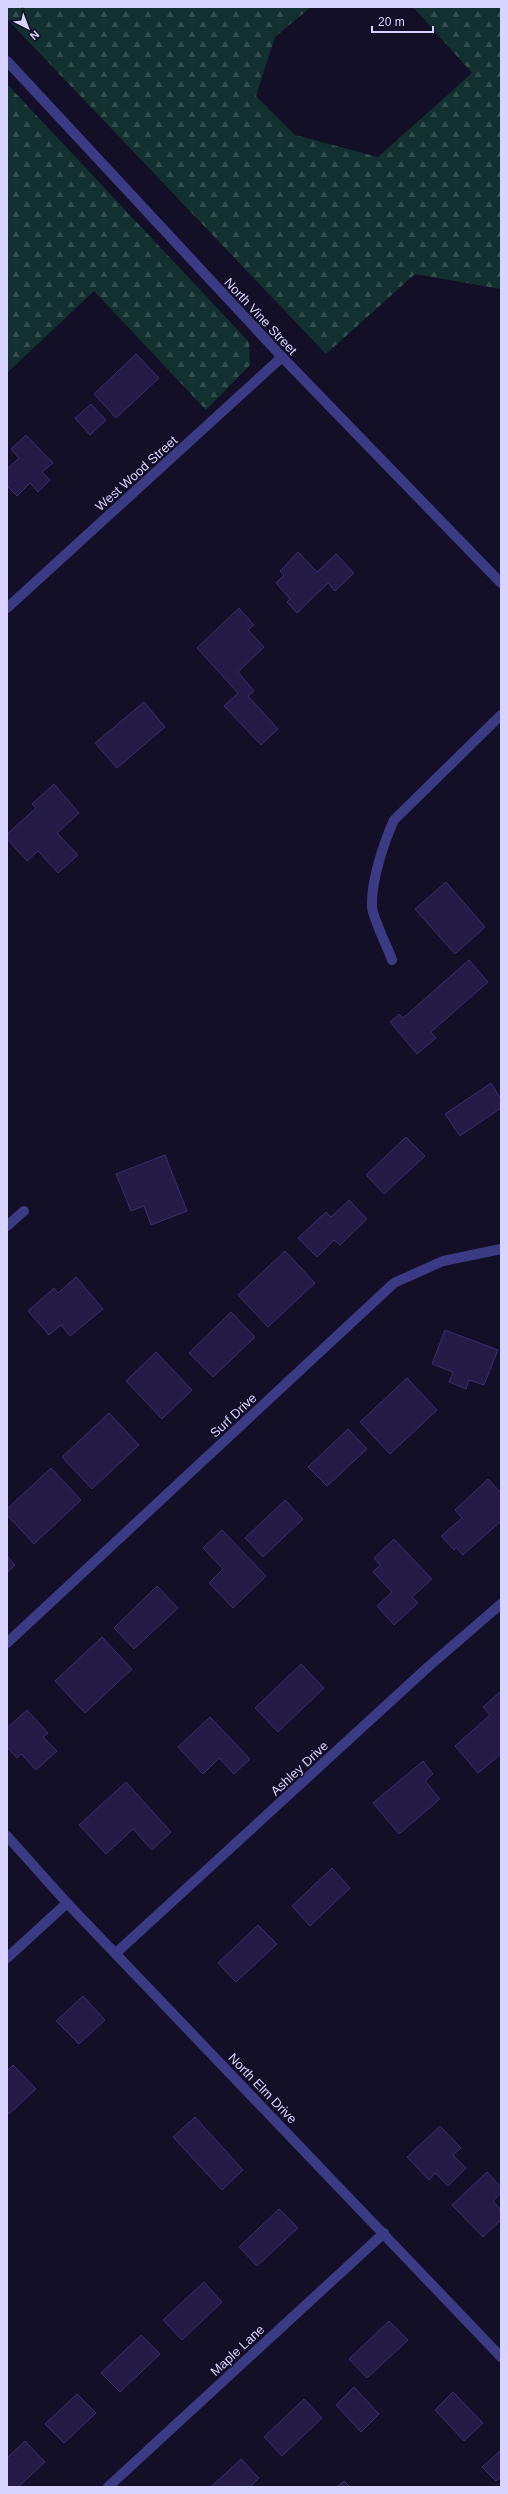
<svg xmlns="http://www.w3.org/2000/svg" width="508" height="2494" font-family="Helvetica,sans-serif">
<defs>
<pattern id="forest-firs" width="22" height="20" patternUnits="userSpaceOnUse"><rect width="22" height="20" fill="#12302f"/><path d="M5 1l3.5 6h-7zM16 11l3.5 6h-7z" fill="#344d4e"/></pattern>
</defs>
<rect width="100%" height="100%" fill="#130f26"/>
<!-- forest -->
<g fill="url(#forest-firs)">
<path d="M 7,7 L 311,7 L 275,37 L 256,96 L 295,135 L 378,157 L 472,73 L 415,9 L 408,7 L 501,7 L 501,289 L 415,274 L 326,354 L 7,19 Z"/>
<path d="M 7,84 L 249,342 L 250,365 L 206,410 L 94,291 L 7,373 Z"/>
</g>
<!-- building -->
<g fill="#241b47" stroke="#3b2d73">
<path d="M 136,354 L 159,378 L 116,418 L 94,394 Z"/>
<path d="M 91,404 L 106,420 L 90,435 L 75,418 Z"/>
<path d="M 26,435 L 53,463 L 42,472 L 50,480 L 38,492 L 30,483 L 17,496 L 7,486 L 7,469 L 19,458 L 11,449 Z"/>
<path d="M 298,552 L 317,572 L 336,554 L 354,573 L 335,591 L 328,583 L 297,613 L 287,602 L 290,599 L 276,583 L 284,575 L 280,571 Z"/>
<path d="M 239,608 L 254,625 L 248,630 L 264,647 L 238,672 L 254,691 L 248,696 L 278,729 L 261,745 L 224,706 L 238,693 L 197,648 Z"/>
<path d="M 144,702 L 165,727 L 117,768 L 95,743 Z"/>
<path d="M 54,784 L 79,813 L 57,833 L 78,855 L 58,873 L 38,851 L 27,861 L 7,839 L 7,834 L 36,808 L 32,804 Z"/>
<path d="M 446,882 L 485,927 L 455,954 L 415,909 Z"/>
<path d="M 469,960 L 488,982 L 431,1032 L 436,1038 L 417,1054 L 390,1022 L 399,1014 L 403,1018 Z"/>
<path d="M 491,1083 L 501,1099 L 501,1108 L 460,1136 L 445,1114 Z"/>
<path d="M 406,1137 L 425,1156 L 384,1194 L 366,1175 Z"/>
<path d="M 165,1155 L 187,1211 L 151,1225 L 144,1206 L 131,1211 L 116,1174 Z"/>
<path d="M 349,1200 L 367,1219 L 340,1245 L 334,1240 L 317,1257 L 298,1238 L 326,1212 L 331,1217 Z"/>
<path d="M 285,1251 L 315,1283 L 268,1327 L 238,1295 Z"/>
<path d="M 76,1277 L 103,1309 L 70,1336 L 61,1325 L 49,1335 L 28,1311 L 54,1288 L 58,1293 Z"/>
<path d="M 231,1312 L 255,1337 L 213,1377 L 189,1353 Z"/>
<path d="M 445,1330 L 498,1350 L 484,1385 L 469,1380 L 466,1389 L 449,1382 L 453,1372 L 432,1364 Z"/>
<path d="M 156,1352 L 192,1390 L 162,1419 L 126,1381 Z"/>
<path d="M 407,1378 L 437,1410 L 390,1454 L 360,1422 Z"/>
<path d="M 109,1413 L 139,1445 L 92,1489 L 62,1457 Z"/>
<path d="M 348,1429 L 367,1449 L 327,1486 L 308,1467 Z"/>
<path d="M 51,1468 L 81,1500 L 34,1544 L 7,1515 L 7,1509 Z"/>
<path d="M 488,1479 L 501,1493 L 501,1521 L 463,1555 L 456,1547 L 454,1550 L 441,1536 L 462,1518 L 455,1510 Z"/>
<path d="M 285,1500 L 303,1519 L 263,1557 L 245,1538 Z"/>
<path d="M 222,1530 L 266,1576 L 233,1608 L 209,1583 L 223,1569 L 203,1548 Z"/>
<path d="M 394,1539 L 432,1579 L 412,1597 L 418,1603 L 394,1625 L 377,1606 L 392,1592 L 373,1572 L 380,1565 L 374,1558 Z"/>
<path d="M 7,1556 L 15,1565 L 7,1573 Z"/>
<path d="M 157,1586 L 178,1608 L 134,1649 L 114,1628 Z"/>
<path d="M 102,1637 L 132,1669 L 85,1713 L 55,1681 Z"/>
<path d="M 301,1664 L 324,1688 L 278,1732 L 255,1708 Z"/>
<path d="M 501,1691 L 501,1754 L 478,1773 L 455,1746 L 490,1715 L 483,1707 Z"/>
<path d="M 27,1710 L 48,1733 L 43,1737 L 57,1751 L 36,1770 L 21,1754 L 17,1758 L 7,1747 L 7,1728 Z"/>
<path d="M 210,1717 L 250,1759 L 234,1774 L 219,1758 L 203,1774 L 178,1747 Z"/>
<path d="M 423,1761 L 433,1774 L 425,1781 L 440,1799 L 399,1834 L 373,1803 Z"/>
<path d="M 126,1782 L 171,1832 L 152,1850 L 133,1829 L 106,1854 L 79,1825 Z"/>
<path d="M 332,1868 L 350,1888 L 310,1926 L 292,1906 Z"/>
<path d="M 258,1925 L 277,1944 L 236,1982 L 218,1963 Z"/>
<path d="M 83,1996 L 105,2020 L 79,2044 L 56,2021 Z"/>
<path d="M 13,2065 L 36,2089 L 9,2114 L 7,2111 L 7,2071 Z"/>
<path d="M 195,2117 L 243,2170 L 222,2190 L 173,2137 Z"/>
<path d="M 440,2126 L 461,2148 L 453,2155 L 466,2168 L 448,2186 L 435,2173 L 429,2180 L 407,2157 Z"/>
<path d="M 487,2172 L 501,2187 L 501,2193 L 493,2201 L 501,2210 L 501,2220 L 483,2237 L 452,2205 Z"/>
<path d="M 279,2209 L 298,2228 L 257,2266 L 239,2247 Z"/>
<path d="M 204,2282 L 222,2302 L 182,2340 L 163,2320 Z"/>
<path d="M 389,2321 L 408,2340 L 367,2378 L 349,2359 Z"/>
<path d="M 141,2335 L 160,2354 L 120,2392 L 101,2373 Z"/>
<path d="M 354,2387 L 379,2414 L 361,2432 L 336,2405 Z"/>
<path d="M 453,2392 L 483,2423 L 464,2441 L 435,2410 Z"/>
<path d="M 77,2394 L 96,2413 L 64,2443 L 45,2424 Z"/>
<path d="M 304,2399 L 322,2418 L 282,2456 L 264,2437 Z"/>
<path d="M 25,2441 L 45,2462 L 18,2487 L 7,2487 L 7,2458 Z"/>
<path d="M 501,2450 L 501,2477 L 496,2481 L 482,2467 Z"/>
<path d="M 241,2459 L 259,2478 L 250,2487 L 211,2487 Z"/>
<path d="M 344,2481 L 350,2487 L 337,2487 Z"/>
</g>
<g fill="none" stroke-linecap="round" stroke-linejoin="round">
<!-- service -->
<path stroke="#3d3a85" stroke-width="10" d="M 392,960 C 388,948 372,917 372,906 C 371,881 384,842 394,820 L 501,715"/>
<!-- minor -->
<g stroke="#3d3a85" stroke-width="10">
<path d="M 7,61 L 282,357 L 501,583"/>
<path d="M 7,608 L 282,357"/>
<path d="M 7,1226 L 24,1211"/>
<path d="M 7,1643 L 394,1283 L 443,1261 L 501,1249"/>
<path d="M 7,1836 L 67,1903 L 501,2357"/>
<path d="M 116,1953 L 428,1667 L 501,1604"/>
<path d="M 7,1958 L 67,1903"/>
<path d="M 108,2487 L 384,2233"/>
</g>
</g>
<g text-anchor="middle" stroke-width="3" stroke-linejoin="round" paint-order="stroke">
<!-- street labels -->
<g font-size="13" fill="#d9d4ff" stroke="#130f26">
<text transform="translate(261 316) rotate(47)" y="5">North Vine Street</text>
<text transform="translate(136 473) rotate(-42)" y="5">West Wood Street</text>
<text transform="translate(233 1415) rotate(-43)" y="5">Surf Drive</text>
<text transform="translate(299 1768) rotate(-43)" y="5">Ashley Drive</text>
<text transform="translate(263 2088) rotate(46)" y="5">North Elm Drive</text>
<text transform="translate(237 2350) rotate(-43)" y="5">Maple Lane</text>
</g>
</g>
<!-- border -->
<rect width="508" height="2494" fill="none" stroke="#d9d4ff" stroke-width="16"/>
<!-- north arrow -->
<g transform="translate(28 28) rotate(138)" stroke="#130f26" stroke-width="3" paint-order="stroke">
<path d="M0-3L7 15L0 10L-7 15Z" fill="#d9d4ff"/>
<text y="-6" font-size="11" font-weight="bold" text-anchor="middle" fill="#d9d4ff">N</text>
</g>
<!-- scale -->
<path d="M372 26v6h61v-6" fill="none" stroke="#d9d4ff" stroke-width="2"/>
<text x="378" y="26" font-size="12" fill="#d9d4ff" stroke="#130f26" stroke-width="3" paint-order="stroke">20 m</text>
</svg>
